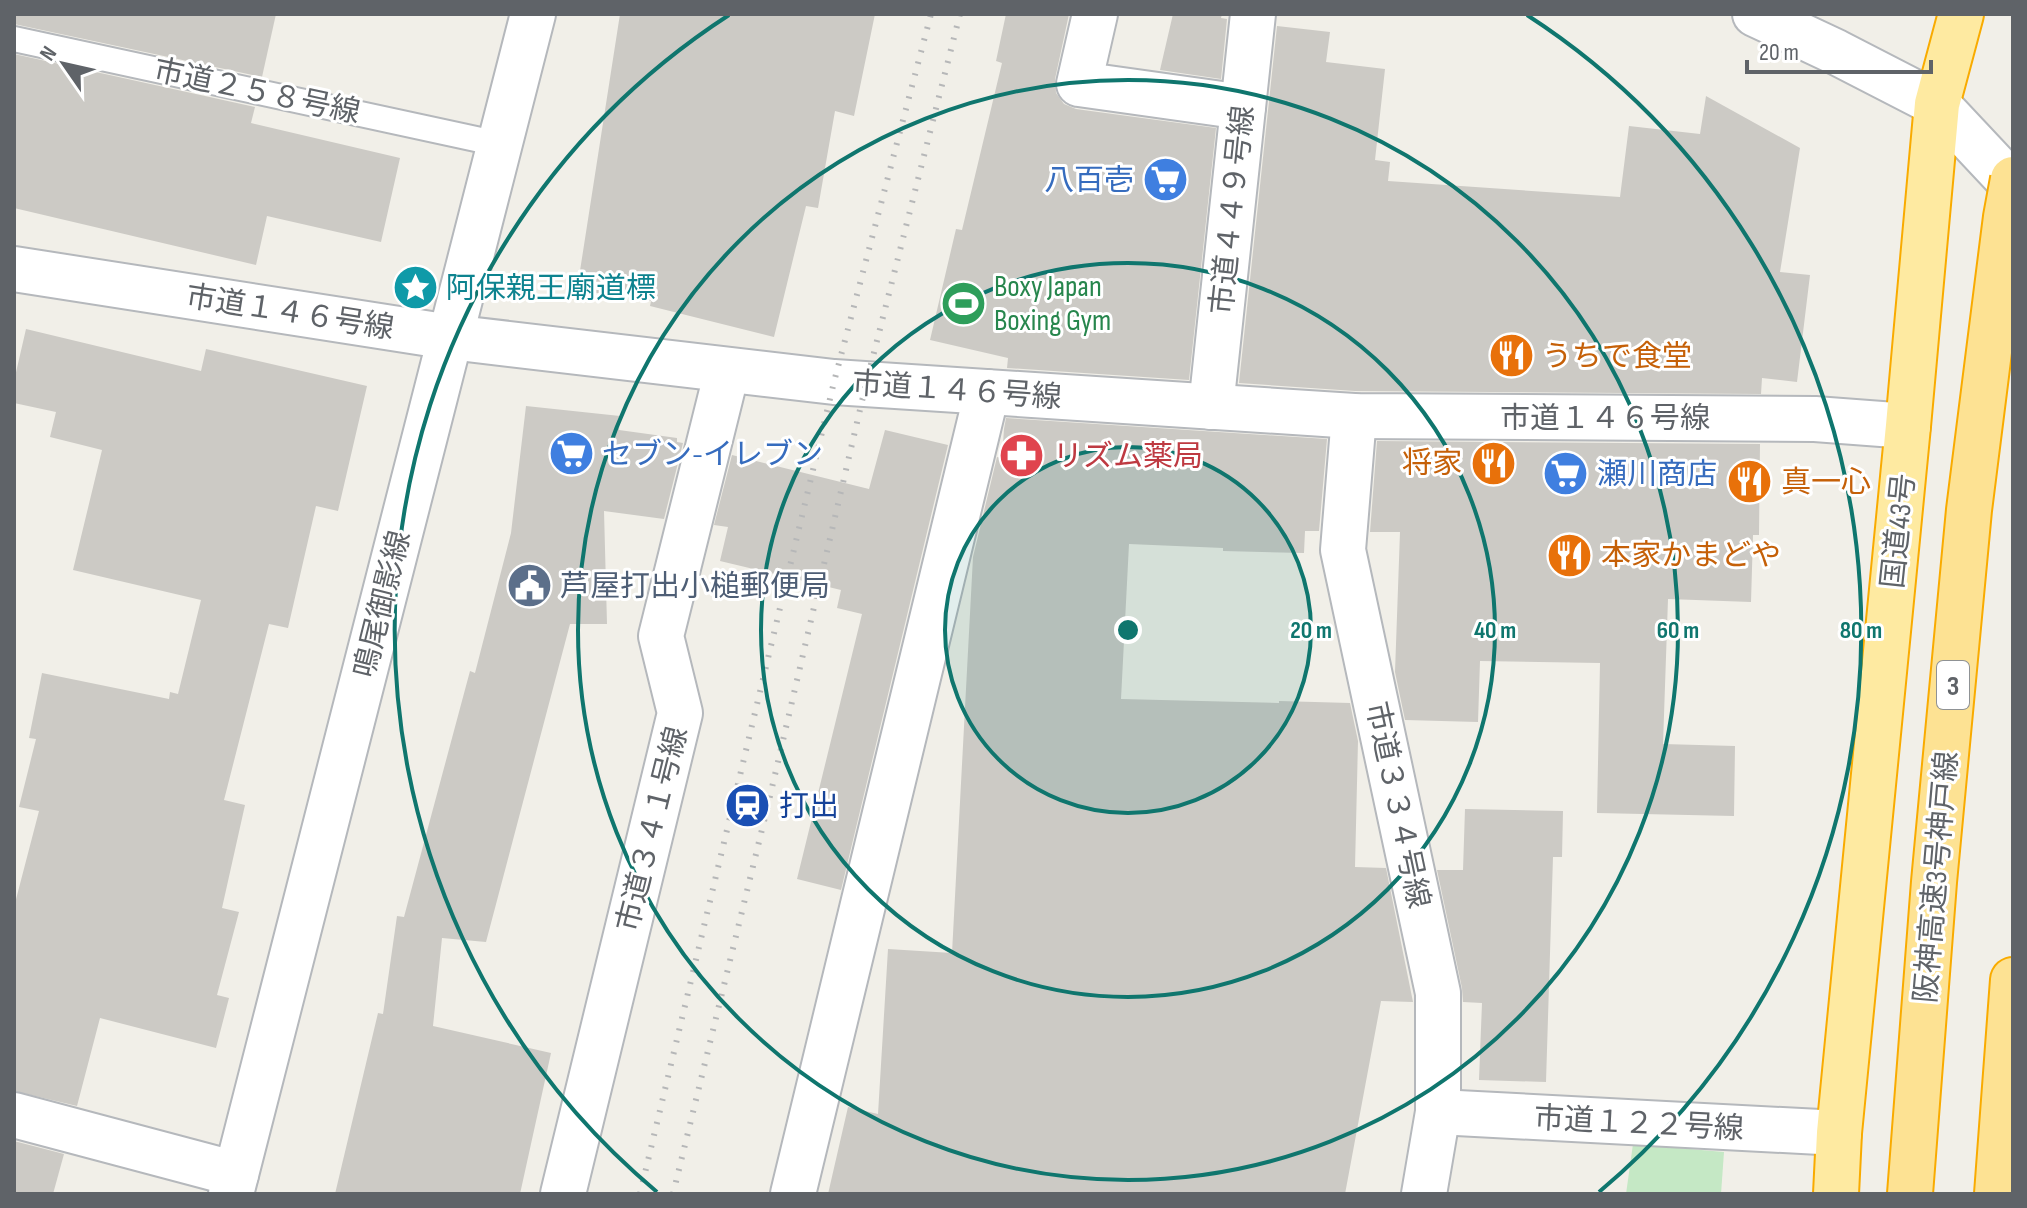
<svg xmlns="http://www.w3.org/2000/svg" width="2027" height="1208" font-family="'Sofia Sans Condensed','Noto Sans JP',sans-serif">
<rect width="100%" height="100%" fill="#f1efe8"/>
<!-- park -->
<path fill="#c5e8c5" d="M 1633,1144 L 1724,1152 L 1721,1194 L 1626,1194 Z"/>
<!-- building -->
<g fill="#cccac5">
<path d="M 14,14 L 276,14 L 262,77 L 14,24 Z"/>
<path d="M 620,14 L 875,14 L 854,116 L 835,111 L 818,208 L 806,206 L 774,337 L 650,306 L 651,301 L 577,290 Z"/>
<path d="M 1006,14 L 1069,14 L 1055,79 L 1056,93 L 1064,104 L 1076,109 L 1216,128 L 1189,380 L 1007,368 L 1008,358 L 930,340 L 956,229 L 962,230 L 1002,63 L 996,61 Z"/>
<path d="M 1173,14 L 1222,14 L 1221,18 L 1227,19 L 1221,79 L 1160,70 Z"/>
<path d="M 1277,26 L 1330,32 L 1326,62 L 1385,69 L 1375,160 L 1390,162 L 1388,181 L 1620,197 L 1629,126 L 1700,134 L 1706,96 L 1800,148 L 1780,272 L 1810,275 L 1797,382 L 1762,378 L 1761,394 L 1355,391 L 1239,383 Z"/>
<path d="M 14,54 L 255,107 L 251,123 L 400,158 L 381,242 L 267,216 L 256,265 L 14,208 Z"/>
<path d="M 26,329 L 201,371 L 206,349 L 367,386 L 338,511 L 316,506 L 288,628 L 269,624 L 224,800 L 245,805 L 222,908 L 239,912 L 217,995 L 229,998 L 216,1048 L 100,1018 L 77,1106 L 14,1091 L 14,907 L 39,811 L 19,807 L 36,739 L 29,738 L 42,673 L 169,699 L 170,692 L 178,694 L 201,600 L 73,570 L 102,450 L 50,437 L 56,412 L 14,403 L 14,381 Z"/>
<path d="M 526,406 L 620,416 L 619,430 L 677,438 L 677,442 L 683,443 L 664,519 L 604,511 L 607,624 L 570,624 L 486,942 L 442,938 L 433,1026 L 551,1053 L 520,1194 L 335,1194 L 378,1013 L 383,1014 L 397,916 L 404,917 L 470,671 L 475,673 L 511,533 Z"/>
<path d="M 1006,418 L 1327,439 L 1319,531 L 1305,531 L 1304,553 L 1223,551 L 1223,548 L 1129,544 L 1121,699 L 1279,703 L 1279,701 L 1350,703 L 1358,741 L 1355,867 L 1386,868 L 1413,1002 L 1381,1001 L 1345,1194 L 828,1194 L 848,1107 L 878,1114 L 888,949 L 952,953 L 973,557 L 997,457 L 1002,458 L 1004,429 Z"/>
<path d="M 885,430 L 948,445 L 841,890 L 797,879 L 862,614 L 837,608 L 841,590 L 720,561 L 728,527 L 714,525 L 732,455 L 869,489 Z"/>
<path d="M 1377,441 L 1760,444 L 1759,535 L 1753,535 L 1751,602 L 1668,599 L 1663,744 L 1735,746 L 1734,816 L 1597,813 L 1600,663 L 1480,661 L 1478,722 L 1405,720 L 1395,672 L 1400,532 L 1370,532 Z"/>
<path d="M 1465,809 L 1563,811 L 1562,857 L 1553,857 L 1546,1082 L 1479,1080 L 1482,1003 L 1463,1002 L 1462,988 L 1437,870 L 1463,870 Z"/>
<path d="M 14,1141 L 64,1154 L 53,1194 L 14,1194 Z"/>
</g>
<g fill="none" stroke-linecap="round" stroke-linejoin="round">
<defs>
<path id="service" d="M 14,39 L 499,144"/>
<g id="minor">
<path d="M 1095,14 L 1079,84 L 1243,107"/>
<path d="M 14,269 L 450,337 L 834,382 L 1354,416 L 1815,419 L 1908,426"/>
<path d="M 1211,407 L 1253,14"/>
<path d="M 1354,416 L 1343,550 L 1438,993 L 1438,1112 L 1424,1194"/>
<path d="M 1438,1112 L 1839,1133"/>
<path d="M 14,1115 L 236,1174"/>
<path d="M 563,1194 L 680,713 L 661,636 L 727,371"/>
<path d="M 793,1194 L 987,392"/>
</g>
<g id="tertiary">
<path d="M 1755,14 L 1836,52 L 1937,104 L 2013,185"/>
<path d="M 231,1194 L 533,14"/>
</g>
<path id="trunk" d="M 1836,1194 L 1839,1133 L 1908,426 L 1937,104 L 1961,14"/>
<path id="motorway" d="M 1997,1194 L 2013,980"/>
</defs>
<!-- service casing -->
<use href="#service" stroke="#b5b8bc" stroke-width="28"/>
<!-- minor casing -->
<use href="#minor" stroke="#b5b8bc" stroke-width="48"/>
<!-- tertiary casing -->
<use href="#tertiary" stroke="#b5b8bc" stroke-width="48"/>
<!-- trunk casing -->
<use href="#trunk" stroke="#f9ab00" stroke-width="48"/>
<!-- motorway casing -->
<use href="#motorway" stroke="#f9ab00" stroke-width="48"/>
<!-- service -->
<use href="#service" stroke="#fff" stroke-width="24"/>
<!-- minor -->
<use href="#minor" stroke="#fff" stroke-width="44"/>
<!-- tertiary -->
<use href="#tertiary" stroke="#fff" stroke-width="44"/>
<!-- trunk -->
<use href="#trunk" stroke="#feeaa1" stroke-width="44"/>
<!-- motorway -->
<use href="#motorway" stroke="#fde293" stroke-width="44"/>
<!-- rail -->
<g stroke="#b6b7b8" stroke-width="6" stroke-dasharray="2 10" stroke-linecap="butt">
<path d="M 640,1194 L 834,382 L 931,14"/>
<path d="M 673,1194 L 767,809 L 866,384 L 960,14"/>
</g>
<defs>
<path id="motorway-bridge" d="M 1910,1194 L 1934,882 L 1969,510 L 2006,217 L 2013,179"/>
</defs>
<!-- motorway-bridge casing -->
<use href="#motorway-bridge" stroke="#f9ab00" stroke-width="48" stroke-linecap="butt"/>
<!-- motorway-bridge -->
<use href="#motorway-bridge" stroke="#fde293" stroke-width="44"/>
</g>
<!-- distance rings -->
<circle cx="1128" cy="630" r="183" fill="#0f766e" fill-opacity=".12"/>
<g fill="none" stroke="#0f766e" stroke-width="4">
<circle cx="1128" cy="630" r="183"/>
<circle cx="1128" cy="630" r="367"/>
<circle cx="1128" cy="630" r="550"/>
<path d="M657 1192A733 733 0 0 1 729 15M1527 15A733 733 0 0 1 1599 1192"/>
</g>
<!-- icons -->
<defs>
<symbol id="supermarket-disc" viewBox="-11 -11 22 22"><circle r="9.5" fill="#3f7fe0" stroke="#fff"/><path d="M-6-5.5h2.5l.6 2H6L4.5 2H-2.5L-4.4-4H-6ZM-1.5 3.2a1.3 1.3 0 1 0 .1 0ZM3 3.2a1.3 1.3 0 1 0 .1 0Z" fill="#fff"/></symbol>
<symbol id="sight-disc" viewBox="-11 -11 22 22"><circle r="9.5" fill="#0f9aa8" stroke="#fff"/><path d="M0-6L1.8-2.2L6-1.7L2.9 1.2L3.7 5.4L0 3.3L-3.7 5.4L-2.9 1.2L-6-1.7L-1.8-2.2Z" fill="#fff"/></symbol>
<symbol id="stadium-disc" viewBox="-11 -11 22 22"><circle r="9.5" fill="#2e9e5b" stroke="#fff"/><path d="M0-5a6.5 5 0 1 0 0 10a6.5 5 0 1 0 0-10ZM-3.5-1.8h7v3.6h-7Z" fill="#fff"/></symbol>
<symbol id="restaurant-disc" viewBox="-11 -11 22 22"><circle r="9.5" fill="#e8710a" stroke="#fff"/><path d="M-5-6h1v4h1v-4h1v4h1v-4h1v5L-1.5 .5V6h-2V.5L-5-1ZM5-6V6H3V1.5H1.5Q1.5-4 5-6Z" fill="#fff"/></symbol>
<symbol id="pharmacy-disc" viewBox="-11 -11 22 22"><circle r="9.5" fill="#e0444e" stroke="#fff"/><path d="M-2-6h4v4h4v4h-4v4h-4v-4h-4v-4h4Z" fill="#fff"/></symbol>
<symbol id="civic-disc" viewBox="-11 -11 22 22"><circle r="9.5" fill="#5c6f8a" stroke="#fff"/><path d="M-.6-6.5H3V-4.5H.6V-3L4-1V1h2V6H-6V1h2V-1L-.6-3ZM-1.2 2.5V6h2.4V2.5Z" fill="#fff"/></symbol>
<symbol id="station-disc" viewBox="-11 -11 22 22"><circle r="9.5" fill="#1a4fb4" stroke="#fff"/><path d="M-3-6H3Q5-6 5-4V2Q5 4 3 4L4.5 6H3L1.5 4h-3L-3 6H-4.5L-3 4Q-5 4-5 2V-4Q-5-6-3-6ZM-3.5-4v3h7v-3ZM-3.5 1v1.5H-2V1ZM2 1v1.5H3.5V1Z" fill="#fff"/></symbol>
</defs>
<g fill-rule="evenodd">
<use href="#supermarket-disc" x="1140" y="154" width="51" height="51"/>
<use href="#sight-disc" x="390" y="262" width="51" height="51"/>
<use href="#stadium-disc" x="938" y="278" width="51" height="51"/>
<use href="#restaurant-disc" x="1486" y="330" width="51" height="51"/>
<use href="#supermarket-disc" x="546" y="428" width="51" height="51"/>
<use href="#pharmacy-disc" x="996" y="430" width="51" height="51"/>
<use href="#restaurant-disc" x="1468" y="438" width="51" height="51"/>
<use href="#supermarket-disc" x="1540" y="448" width="51" height="51"/>
<use href="#restaurant-disc" x="1724" y="456" width="51" height="51"/>
<use href="#restaurant-disc" x="1544" y="530" width="51" height="51"/>
<use href="#civic-disc" x="504" y="560" width="51" height="51"/>
<use href="#station-disc" x="722" y="780" width="51" height="51"/>
</g>
<g text-anchor="middle" stroke-width="6" stroke-linejoin="round" paint-order="stroke">
<!-- shield labels -->
<rect fill="#fff" stroke="#8f9295" stroke-width="2" x="1937" y="661" width="32" height="48" rx="6"/>
<g font-size="28" font-weight="bold" fill="#5f6368">
<text x="1953" y="695">3</text>
</g>
<!-- street labels -->
<g font-size="30" fill="#5f6368" stroke="#fff">
<text transform="translate(257 91) rotate(12)" y="10">市道２５８号線</text>
<text transform="translate(1232 210) rotate(-84)" y="10">市道４４９号線</text>
<text transform="translate(290 312) rotate(9)" y="10">市道１４６号線</text>
<text transform="translate(957 390) rotate(4)" y="10">市道１４６号線</text>
<text x="1605" y="428">市道１４６号線</text>
<text transform="translate(1898 531) rotate(-84)" y="10">国道43号</text>
<text transform="translate(382 604) rotate(-76)" y="10">鳴尾御影線</text>
<text transform="translate(1398 805) rotate(78)" y="10">市道３３４号線</text>
<text transform="translate(652 829) rotate(-76)" y="10">市道３４１号線</text>
<text transform="translate(1936 877) rotate(-85)" y="10">阪神高速3号神戸線</text>
<text transform="translate(1639 1123) rotate(3)" y="10">市道１２２号線</text>
</g>
<!-- shop labels -->
<g font-size="30" fill="#366cbe" stroke="#fff" text-anchor="start">
<text x="1134" y="190" text-anchor="end">八百壱</text>
<text x="602" y="464">セブン-イレブン</text>
<text x="1597" y="484">瀬川商店</text>
</g>
<!-- leisure labels -->
<g font-size="30" fill="#27864d" stroke="#fff" text-anchor="start">
<text x="994" y="296">Boxy Japan<tspan x="994" dy="34">Boxing Gym</tspan></text>
</g>
<!-- culture labels -->
<g font-size="30" fill="#0d838f" stroke="#fff" text-anchor="start">
<text x="446" y="298">阿保親王廟道標</text>
</g>
<!-- food labels -->
<g font-size="30" fill="#c56008" stroke="#fff" text-anchor="start">
<text x="1542" y="366">うちで食堂</text>
<text x="1462" y="473" text-anchor="end">将家</text>
<text x="1781" y="492">真一心</text>
<text x="1601" y="565">本家かまどや</text>
</g>
<!-- health labels -->
<g font-size="30" fill="#be3a42" stroke="#fff" text-anchor="start">
<text x="1053" y="466">リズム薬局</text>
</g>
<!-- service labels -->
<g font-size="30" fill="#4e5e75" stroke="#fff" text-anchor="start">
<text x="560" y="596">芦屋打出小槌郵便局</text>
</g>
<!-- transit labels -->
<g font-size="30" fill="#164399" stroke="#fff" text-anchor="start">
<text x="779" y="816">打出</text>
</g>
</g>
<circle cx="1128" cy="630" r="12" fill="#0f766e" stroke="#fff" stroke-width="4"/>
<g font-size="24" text-anchor="middle" font-weight="bold" fill="#0f766e" stroke="#fff" stroke-width="6" stroke-linejoin="round" paint-order="stroke">
<text x="1311" y="638">20 m</text>
<text x="1495" y="638">40 m</text>
<text x="1678" y="638">60 m</text>
<text x="1861" y="638">80 m</text>
</g>
<!-- border -->
<rect width="2027" height="1208" fill="none" stroke="#5f6368" stroke-width="32"/>
<!-- north arrow -->
<g transform="translate(64 64) rotate(304)" stroke="#ffffff" stroke-width="6" paint-order="stroke">
<path d="M0-6L14 30L0 20L-14 30Z" fill="#5f6368"/>
<text y="-12" font-size="22" font-weight="bold" text-anchor="middle" fill="#5f6368">N</text>
</g>
<!-- scale -->
<path d="M1747 60v12h184v-12" fill="none" stroke="#5f6368" stroke-width="4"/>
<text x="1759" y="60" font-size="24" fill="#5f6368" stroke="#ffffff" stroke-width="6" paint-order="stroke">20 m</text>
</svg>
